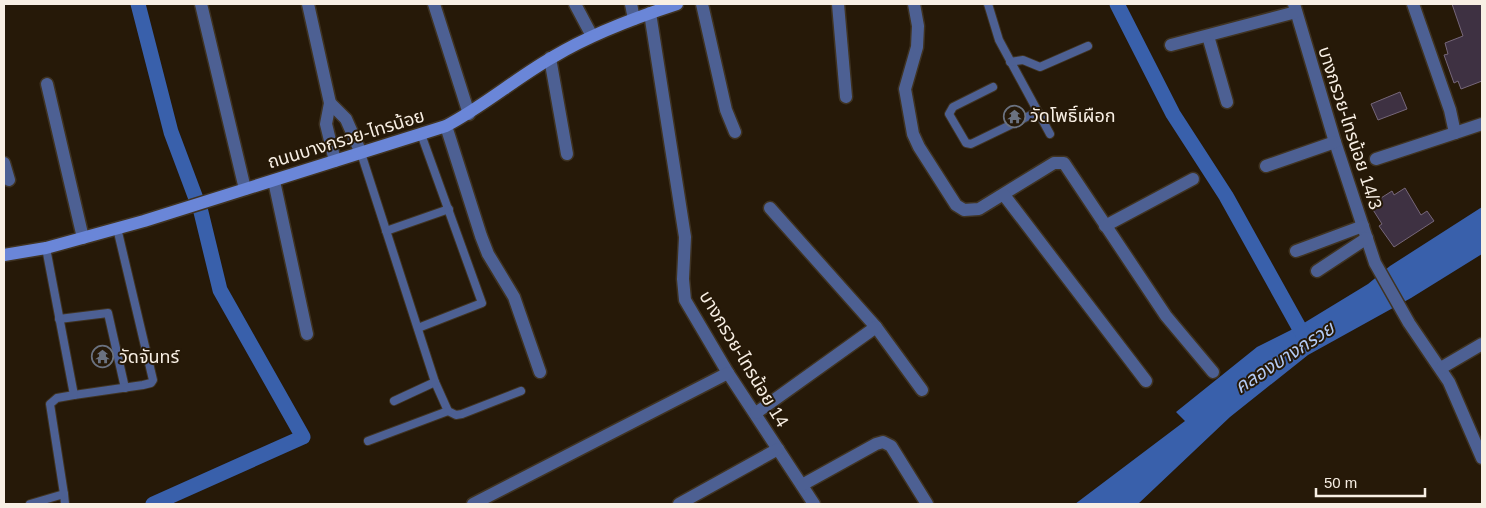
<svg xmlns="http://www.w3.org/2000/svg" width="1486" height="508" font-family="Helvetica,'Noto Sans Thai',sans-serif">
<rect width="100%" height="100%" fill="#261908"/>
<!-- water -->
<path fill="#3960ab" d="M 1482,207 L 1482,254 L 1411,298 L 1308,355 L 1230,417 L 1138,504 L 1075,504 L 1185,421 L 1176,412 L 1257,347 L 1299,326 L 1368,284 L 1390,266 Z"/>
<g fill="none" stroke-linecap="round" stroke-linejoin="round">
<!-- canal -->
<g stroke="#3960ab" stroke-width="15">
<path d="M 138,4 L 171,132 L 201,212 L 220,290 L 303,437 L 153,504"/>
<path d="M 1117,4 L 1173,114 L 1226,196 L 1306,340"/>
</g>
</g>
<!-- building -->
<g fill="#3e3142" stroke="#76677a">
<path d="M 1452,4 L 1482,4 L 1482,81 L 1461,89 L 1458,81 L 1454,83 L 1444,55 L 1448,54 L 1445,43 L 1463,36 Z"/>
<path d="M 1400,92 L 1407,109 L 1378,120 L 1371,104 Z"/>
<path d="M 1405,188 L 1421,215 L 1427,211 L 1434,221 L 1394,247 L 1379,226 L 1382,224 L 1370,205 L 1392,191 L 1394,195 Z"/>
</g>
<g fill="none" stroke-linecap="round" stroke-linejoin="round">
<defs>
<g id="service">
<path d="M 988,4 L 999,40 L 1050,134"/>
<path d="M 1010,62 L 1023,60 L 1040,67 L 1088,46"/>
<path d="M 993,87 L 953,107 L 949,114 L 966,143 L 971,144 L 1037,112"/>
<path d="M 361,153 L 435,382 L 448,411 L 456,415 L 462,414 L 521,391"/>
<path d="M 386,231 L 449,209"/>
<path d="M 59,319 L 108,313 L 125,388"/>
<path d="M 418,328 L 482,303 L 421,134"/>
<path d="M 74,395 L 143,385 L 151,383 L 153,380 L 117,228"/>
<path d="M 394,401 L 435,382"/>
<path d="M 368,441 L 448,411"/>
<path d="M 64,494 L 65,504"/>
<path d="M 30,504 L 64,494 L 50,404 L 57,398 L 74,395 L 46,248"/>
</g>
<g id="minor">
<path d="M 201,4 L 245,189"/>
<path d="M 308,4 L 330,103 L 326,124 L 335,161"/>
<path d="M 434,4 L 469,114"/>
<path d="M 575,4 L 592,36"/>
<path d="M 631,4 L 634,19"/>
<path d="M 702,4 L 726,110 L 735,132"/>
<path d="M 838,4 L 846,97"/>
<path d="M 914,4 L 918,26 L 917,47 L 905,89 L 913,134 L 919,147 L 956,205 L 964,210 L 979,209 L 1054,163 L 1064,163 L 1166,316 L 1213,372"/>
<path d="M 1294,4 L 1335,142 L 1375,263 L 1409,323 L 1449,382 L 1482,458"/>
<path d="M 650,13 L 685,237 L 683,279 L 685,300 L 728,373 L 814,504"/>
<path d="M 1208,36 L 1227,102"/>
<path d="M 1171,45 L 1296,12"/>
<path d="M 550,58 L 567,154"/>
<path d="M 47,84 L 83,238"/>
<path d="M 330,103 L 346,119 L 361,153"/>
<path d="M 446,126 L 481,236 L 488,254 L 514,297 L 540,372"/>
<path d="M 1455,133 L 1482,124"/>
<path d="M 1376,159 L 1455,133 L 1450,110 L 1413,4"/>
<path d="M 4,163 L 9,180"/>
<path d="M 1266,166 L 1335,142"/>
<path d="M 274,181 L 307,334"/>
<path d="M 1004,195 L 1146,381"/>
<path d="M 770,208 L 876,327 L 922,390"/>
<path d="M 1105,226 L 1193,179"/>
<path d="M 1296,251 L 1363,226"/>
<path d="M 1317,271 L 1367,238"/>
<path d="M 1441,368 L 1482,344"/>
<path d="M 756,413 L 876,327"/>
<path d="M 802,485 L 876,444 L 883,442 L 891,446 L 927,504"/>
<path d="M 473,504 L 728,373"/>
<path d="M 679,504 L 778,449"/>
</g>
<path id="secondary" d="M 4,255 L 46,248 L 144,221 L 446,126 C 484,106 516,78 553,57 C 591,34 634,18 677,4"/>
</defs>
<!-- service casing -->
<use href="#service" stroke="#3f3322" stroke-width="10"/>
<!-- minor casing -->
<use href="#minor" stroke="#3f3322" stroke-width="15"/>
<!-- secondary casing -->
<use href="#secondary" stroke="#3f3322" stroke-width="15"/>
<!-- service -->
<use href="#service" stroke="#4d6093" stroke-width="8"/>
<!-- minor -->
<use href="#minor" stroke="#4d6093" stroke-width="12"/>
<!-- secondary -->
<use href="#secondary" stroke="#6a86d8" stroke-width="12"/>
</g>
<!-- icons -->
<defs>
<symbol id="temple-ring" viewBox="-11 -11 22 22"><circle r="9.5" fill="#261908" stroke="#6b7280" stroke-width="1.5"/><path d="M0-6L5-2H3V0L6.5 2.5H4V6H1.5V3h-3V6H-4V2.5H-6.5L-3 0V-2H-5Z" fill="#6b7280"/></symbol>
</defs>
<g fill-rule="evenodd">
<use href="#temple-ring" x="1002" y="104" width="25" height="25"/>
<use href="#temple-ring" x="90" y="344" width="25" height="25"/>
</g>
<g text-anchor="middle" stroke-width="4" stroke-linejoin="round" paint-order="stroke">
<!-- poi labels -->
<g font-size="18" fill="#f8efe4" stroke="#261908" text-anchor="start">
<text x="1030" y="122">วัดโพธิ์เผือก</text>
<text x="119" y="363">วัดจันทร์</text>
</g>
<!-- street labels -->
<g font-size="18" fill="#f8efe4" stroke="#261908">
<text transform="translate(1350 128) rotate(72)" y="6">บางกรวย-ไทรน้อย 14/3</text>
<text transform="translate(346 139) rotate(-17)" y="6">ถนนบางกรวย-ไทรน้อย</text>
<text transform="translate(744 359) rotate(59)" y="6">บางกรวย-ไทรน้อย 14</text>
</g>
<!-- water labels -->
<g font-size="19" font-style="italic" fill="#b3caf4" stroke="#261908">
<text transform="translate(1284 357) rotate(-33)" y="7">คลองบางกรวย</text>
</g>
</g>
<!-- border -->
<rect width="1486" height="508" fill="none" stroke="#f8efe4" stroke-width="10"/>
<!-- scale -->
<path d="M1316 488v8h109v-8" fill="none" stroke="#f8efe4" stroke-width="2.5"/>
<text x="1324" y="488" font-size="15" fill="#f8efe4" stroke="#261908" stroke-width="4" paint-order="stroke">50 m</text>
</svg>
